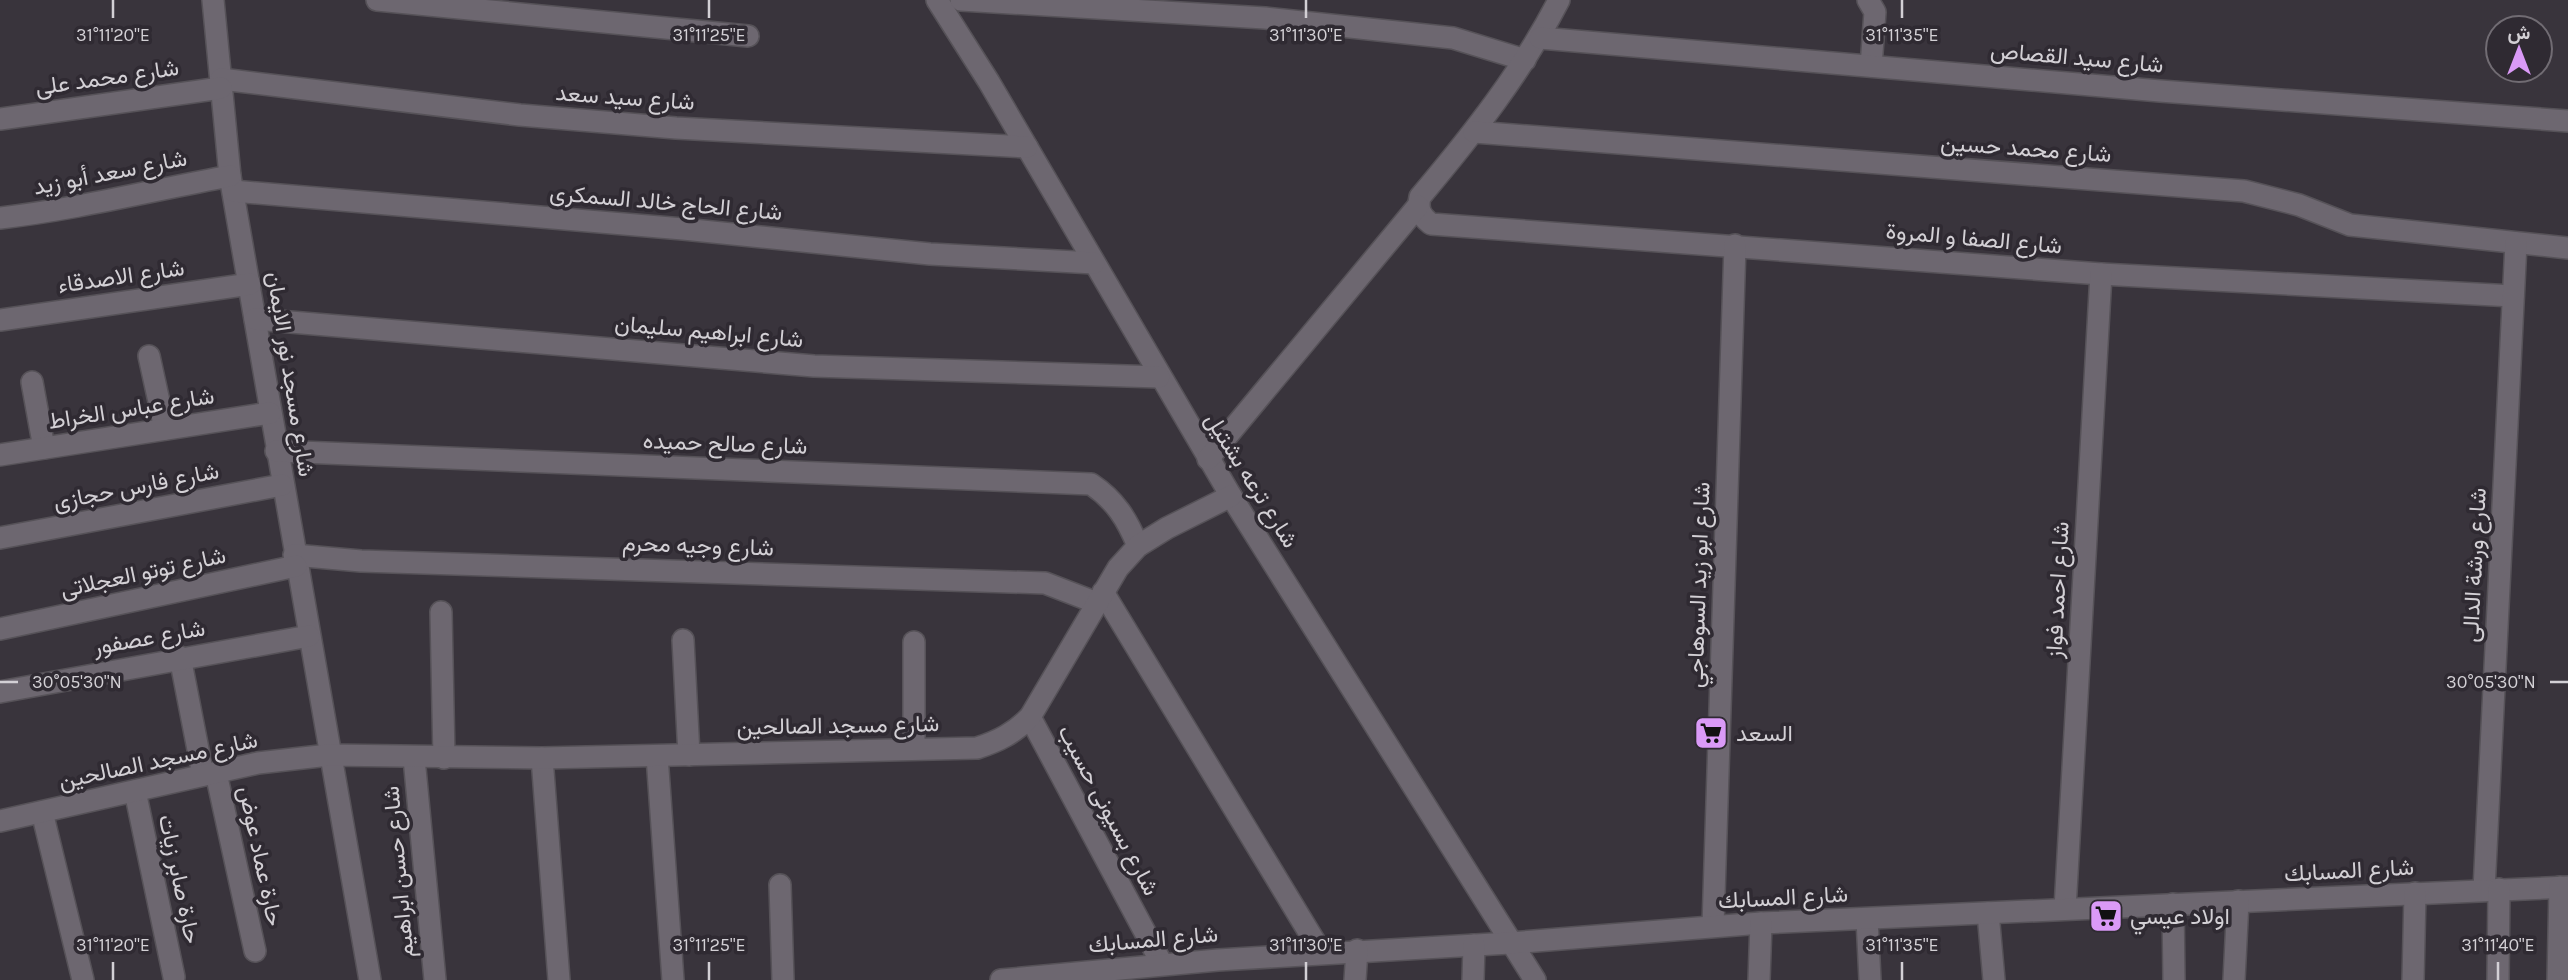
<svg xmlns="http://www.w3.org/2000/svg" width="2568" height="980" font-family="Karla,Vazirmatn,sans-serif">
<rect width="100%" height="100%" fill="#39343c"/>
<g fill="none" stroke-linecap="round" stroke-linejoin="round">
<defs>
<g id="minor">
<path d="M 213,0 L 230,176 L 370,980"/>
<path d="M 377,0 L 748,36"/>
<path d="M 937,0 L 989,82 L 1231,496 L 1535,980"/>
<path d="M 961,0 L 1265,18 L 1453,38 L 1525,60"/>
<path d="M 1559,0 C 1522,72 1472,135 1420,197 C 1417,210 1421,216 1431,224 L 2101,274 L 2513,296"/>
<path d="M 1868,0 L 1875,12 L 1871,66"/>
<path d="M 1540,38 L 2160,91 L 2568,121"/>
<path d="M 221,79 L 520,115 L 676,128 L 1027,147"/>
<path d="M 0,119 L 221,88"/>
<path d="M 1474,132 L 2244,191 L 2299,205 L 2350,225 L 2568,248"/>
<path d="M 233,191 L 683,229 L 930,254 L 1094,263"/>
<path d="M 0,218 C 78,209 153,190 230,176"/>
<path d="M 255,319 L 814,366 L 1159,377"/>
<path d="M 0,320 L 250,284"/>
<path d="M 149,356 L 165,429"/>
<path d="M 32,382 L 44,448"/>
<path d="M 276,451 L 1091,484 C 1115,500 1127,519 1138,546"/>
<path d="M 0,455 L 270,413"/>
<path d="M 1208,459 L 1418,206"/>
<path d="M 0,538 L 282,485"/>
<path d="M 294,555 L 361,561 L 1045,583 L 1097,603"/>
<path d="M 1103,592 L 1321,952"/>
<path d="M 441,612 L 444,758"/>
<path d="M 0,629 L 296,566"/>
<path d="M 683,640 L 689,755"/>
<path d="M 914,642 L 914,749"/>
<path d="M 180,657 L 203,775"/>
<path d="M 0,692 L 309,636"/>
<path d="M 1030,717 L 1162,964"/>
<path d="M 657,756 L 673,980"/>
<path d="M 414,758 L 435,980"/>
<path d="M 542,758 L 559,980"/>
<path d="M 216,773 L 255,951"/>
<path d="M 135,791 L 174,977"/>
<path d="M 42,812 L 83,980"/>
<path d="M 0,821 L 258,763 L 329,755 L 542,758 L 977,748 C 999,741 1014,733 1030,717 L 1118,568 L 1138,546 L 1167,528 L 1231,496"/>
<path d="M 780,885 L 783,980"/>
<path d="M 2484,890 L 2516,243"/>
<path d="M 2173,904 L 2174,980"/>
<path d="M 2065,909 L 2101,274"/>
<path d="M 1988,913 L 1994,980"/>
<path d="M 1867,919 L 1870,980"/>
<path d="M 1713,926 L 1735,245"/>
<path d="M 1001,980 L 1218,960 L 1510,943 L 1761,923 L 2568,887"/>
<path d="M 1355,980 L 1357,950"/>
<path d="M 1473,980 L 1474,945"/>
<path d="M 1759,980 L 1761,923"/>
<path d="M 2234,980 L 2238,901"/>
<path d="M 2413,980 L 2415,893"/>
<path d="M 2498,980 L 2499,889"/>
<path d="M 2558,980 L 2560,887"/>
</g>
</defs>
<!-- minor casing -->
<use href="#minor" stroke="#565258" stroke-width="24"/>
<!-- minor -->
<use href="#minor" stroke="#6d6770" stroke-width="21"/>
</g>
<!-- ticks -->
<path fill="none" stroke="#d3d0d5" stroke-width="2.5" d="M 113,0 L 113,18M 709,0 L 709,18M 1306,0 L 1306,18M 1902,0 L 1902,18M 0,682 L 18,682M 2550,682 L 2568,682M 113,962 L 113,980M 709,962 L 709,980M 1306,962 L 1306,980M 1902,962 L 1902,980M 2498,962 L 2498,980"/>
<!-- icons -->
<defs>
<symbol id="supermarket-square" viewBox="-11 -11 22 22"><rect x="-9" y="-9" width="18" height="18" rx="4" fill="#da9af7" stroke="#2f2a32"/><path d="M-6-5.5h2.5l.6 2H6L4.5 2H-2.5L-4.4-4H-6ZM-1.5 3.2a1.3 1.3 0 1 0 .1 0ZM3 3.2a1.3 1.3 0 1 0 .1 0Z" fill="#111"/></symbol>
</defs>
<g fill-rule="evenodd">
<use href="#supermarket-square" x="1692" y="714" width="38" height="38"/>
<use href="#supermarket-square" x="2087" y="897" width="38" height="38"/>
</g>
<g text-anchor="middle" stroke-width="7" stroke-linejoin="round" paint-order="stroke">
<!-- street labels -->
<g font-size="23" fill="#d3d0d5" stroke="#2f2a32">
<text transform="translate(2077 57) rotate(5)" y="8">شارع سيد القصاص</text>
<text transform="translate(107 77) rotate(-8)" y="8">شارع محمد على</text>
<text transform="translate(625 97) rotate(4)" y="8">شارع سيد سعد</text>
<text transform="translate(2026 148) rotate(4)" y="8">شارع محمد حسين</text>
<text transform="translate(110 172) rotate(-11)" y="8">شارع سعد أبو زيد</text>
<text transform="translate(666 202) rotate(5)" y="8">شارع الحاج خالد السمكرى</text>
<text transform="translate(1974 238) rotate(5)" y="8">شارع الصفا و المروة</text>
<text transform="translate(121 276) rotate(-8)" y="8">شارع الاصدقاء</text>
<text transform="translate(709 331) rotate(5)" y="8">شارع ابراهيم سليمان</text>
<text transform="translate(291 374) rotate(81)" y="8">شارع مسجد نور الايمان</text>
<text transform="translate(131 408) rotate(-9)" y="8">شارع عباس الخراط</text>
<text transform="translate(725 443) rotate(2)" y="8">شارع صالح حميده</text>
<text transform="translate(1252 480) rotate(58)" y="8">شارع ترعه بشتيل</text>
<text transform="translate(136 486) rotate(-11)" y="8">شارع فارس حجازى</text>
<text transform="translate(698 545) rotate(2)" y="8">شارع وجيه محرم</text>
<text transform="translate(2474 565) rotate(-87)" y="8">شارع ورشة الدالى</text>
<text transform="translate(143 572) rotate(-12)" y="8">شارع توتو العجلاتى</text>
<text transform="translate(1698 585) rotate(-88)" y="8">شارع ابو زيد السوهاجي</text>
<text transform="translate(2057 590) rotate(-87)" y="8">شارع احمد فواز</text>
<text transform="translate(149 637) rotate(-10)" y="8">شارع عصفور</text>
<text transform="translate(838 725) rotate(-1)" y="8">شارع مسجد الصالحين</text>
<text transform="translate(158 760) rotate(-12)" y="8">شارع مسجد الصالحين</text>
<text transform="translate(1109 810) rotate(62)" y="8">شارع بسيونى حسيب</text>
<text transform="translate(261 856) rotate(78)" y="8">حارة عماد عوض</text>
<text transform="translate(2349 870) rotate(-3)" y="8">شارع المسابك</text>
<text transform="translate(398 872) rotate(-95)" y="8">شارع حسن ابراهيم</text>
<text transform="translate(180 879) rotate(78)" y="8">حارة صابر زيات</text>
<text transform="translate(1783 897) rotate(-3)" y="8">شارع المسابك</text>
<text transform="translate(1153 939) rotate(-5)" y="8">شارع المسابك</text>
</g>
<!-- poi labels -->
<g font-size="23" fill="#d3d0d5" stroke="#2f2a32" text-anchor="start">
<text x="1736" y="741">السعد</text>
<text x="2130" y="924">اولاد عيسي</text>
</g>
</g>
<g font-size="18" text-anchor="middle" fill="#d3d0d5" stroke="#2f2a32" stroke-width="7" stroke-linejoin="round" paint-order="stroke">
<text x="113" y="41">31°11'20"E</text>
<text x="709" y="41">31°11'25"E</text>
<text x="1306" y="41">31°11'30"E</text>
<text x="1902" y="41">31°11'35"E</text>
<text x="77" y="688">30°05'30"N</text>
<text x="2491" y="688">30°05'30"N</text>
<text x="113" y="951">31°11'20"E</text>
<text x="709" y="951">31°11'25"E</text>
<text x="1306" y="951">31°11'30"E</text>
<text x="1902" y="951">31°11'35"E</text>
<text x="2498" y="951">31°11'40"E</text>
</g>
<!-- north arrow -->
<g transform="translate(2519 49)"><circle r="33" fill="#2f2a32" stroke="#716c73" stroke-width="2"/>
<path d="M0-5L12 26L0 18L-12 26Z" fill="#da9af7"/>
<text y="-10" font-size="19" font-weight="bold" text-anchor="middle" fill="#d3d0d5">ش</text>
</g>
</svg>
